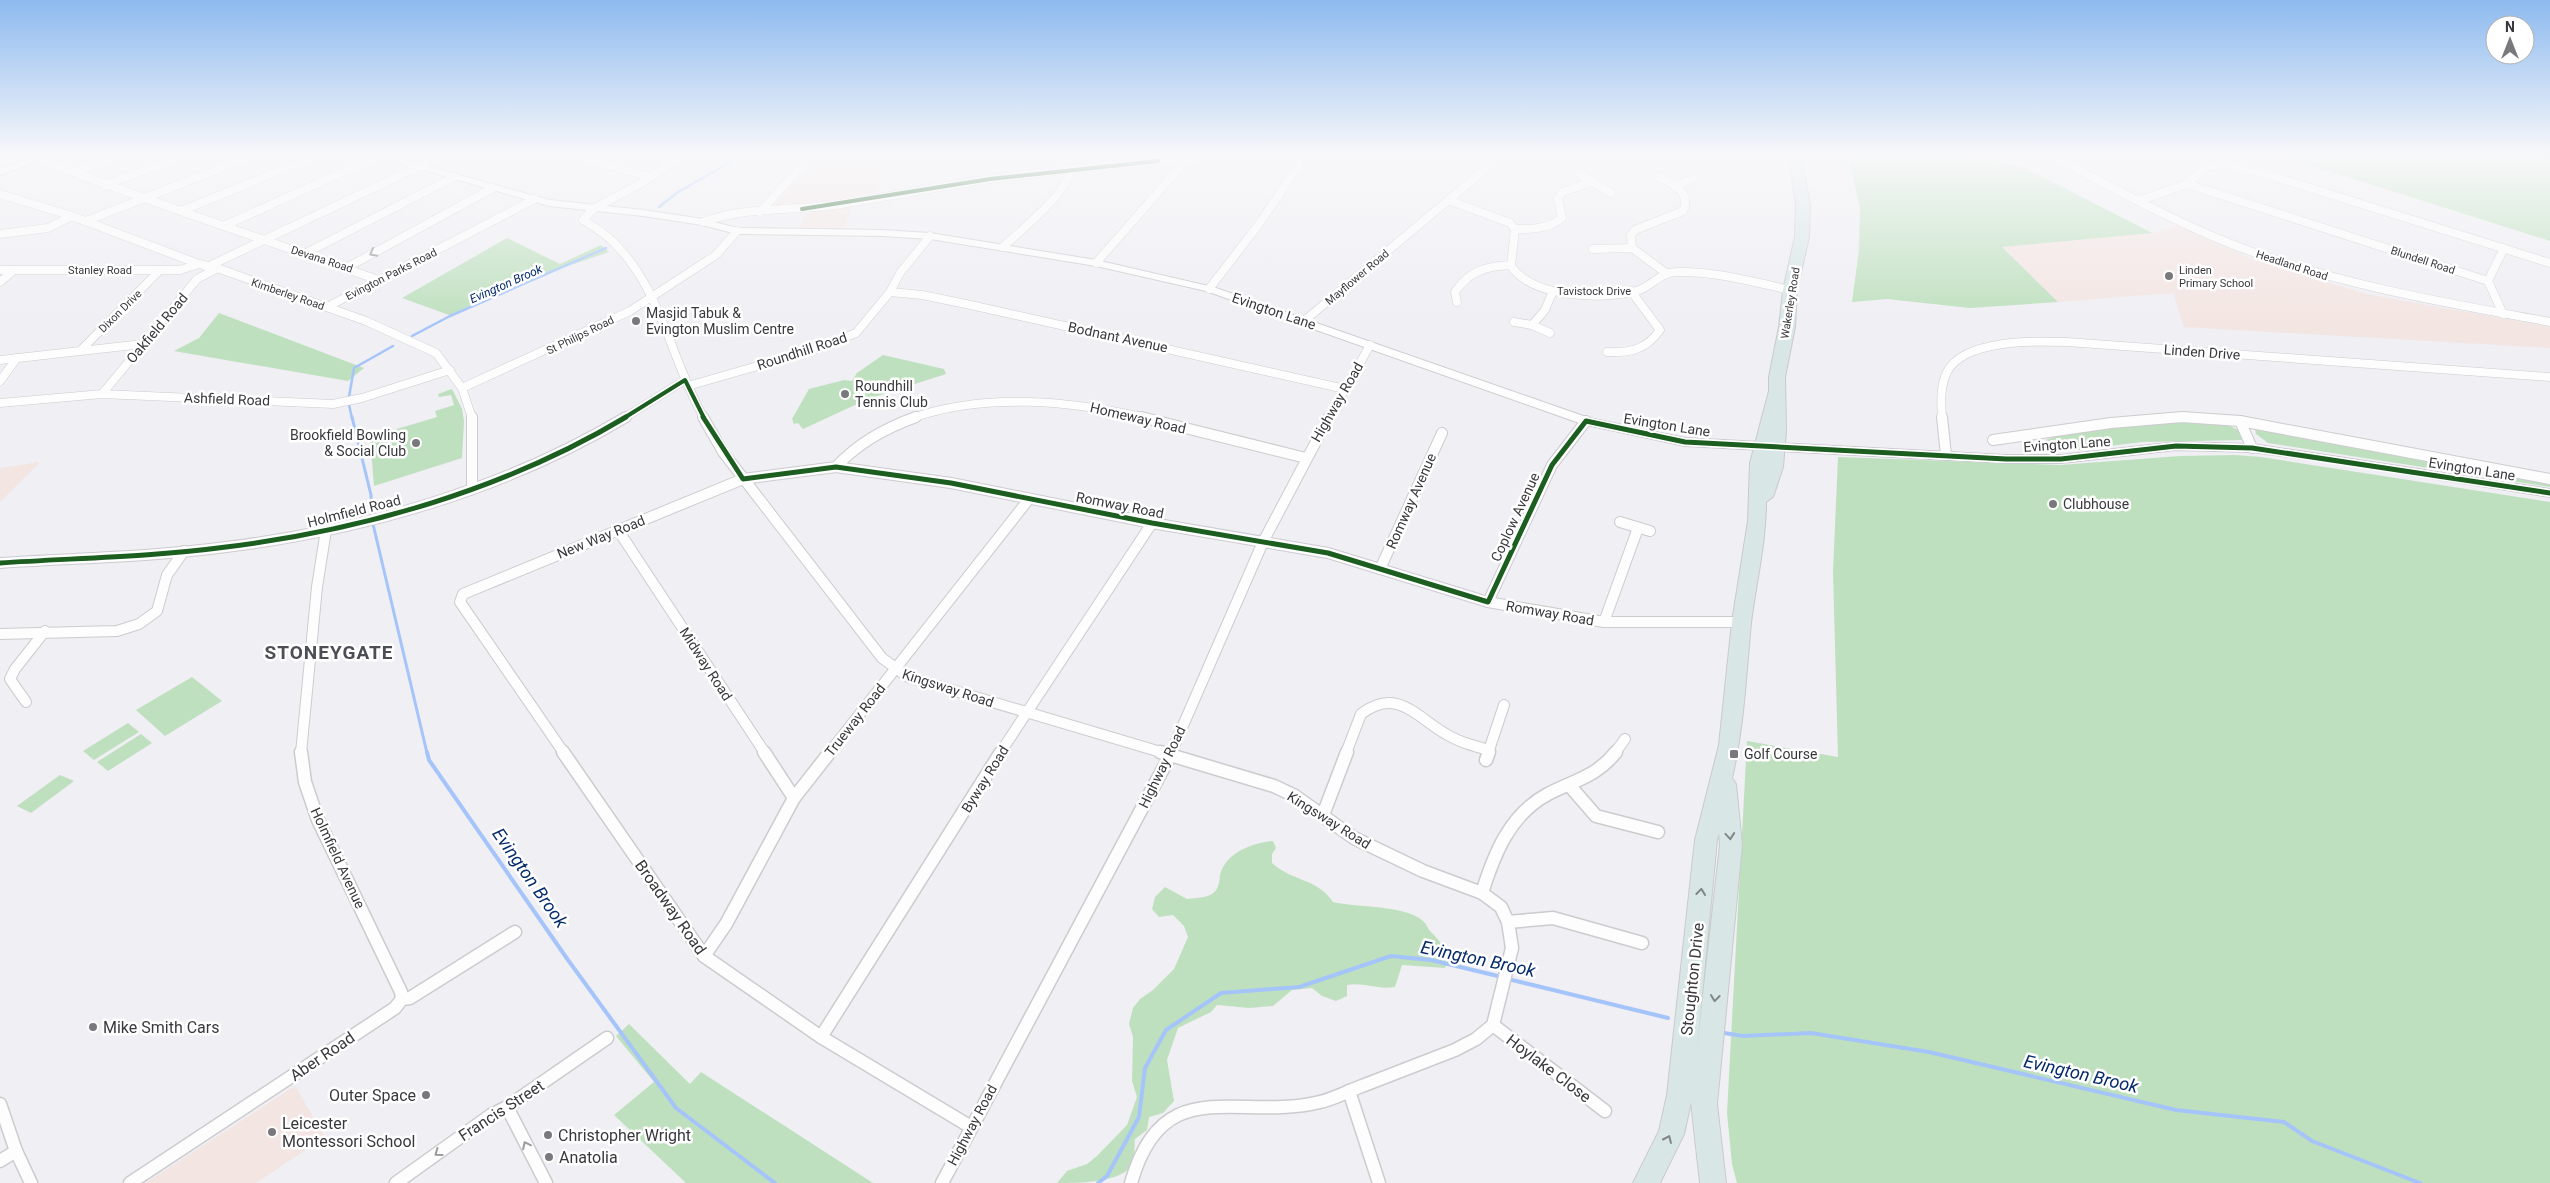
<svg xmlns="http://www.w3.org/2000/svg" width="2550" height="1183" font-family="Roboto,sans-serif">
<rect width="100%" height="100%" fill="#efeff4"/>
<!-- education -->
<g fill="#f3e5e2">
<path d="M 819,156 L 897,156 L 874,193 L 819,203 L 776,206 L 776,204 Z"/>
<path d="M 853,206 L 844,229 L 798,229 L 806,213 Z"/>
<path d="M 2180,225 L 2250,258 L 2366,294 L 2550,327 L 2550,348 L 2184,327 L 2173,293 L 2058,302 L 2001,246 L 2152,233 Z"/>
<path d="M 40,462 L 0,502 L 0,468 Z"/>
<path d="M 295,1086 L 325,1137 L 256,1183 L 145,1183 Z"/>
</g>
<!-- green -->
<g fill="#bfe0bf">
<path d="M 1854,156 L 1966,156 L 2023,167 L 2152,233 L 2002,247 L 2058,302 L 1970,308 L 1887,299 L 1852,302 L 1859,250 L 1860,208 L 1849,160 Z"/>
<path d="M 2281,156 L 2550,156 L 2550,241 Z"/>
<path d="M 507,238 L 560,264 L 601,245 L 609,252 L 562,268 L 449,315 L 402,298 Z"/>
<path d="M 219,313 L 364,368 L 348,381 L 174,351 L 199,338 Z"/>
<path d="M 883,355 L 944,369 L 946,374 L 868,399 L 803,429 L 798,423 L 794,424 L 792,419 L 809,389 L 844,380 L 852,381 L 857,373 Z"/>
<path d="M 452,389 L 462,409 L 464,421 L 462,458 L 374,486 L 370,437 L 437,417 L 435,411 L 454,405 L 451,395 L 439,397 L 438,394 Z"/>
<path d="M 2188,421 L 2228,425 L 2240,431 L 2242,440 L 2142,442 L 2068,451 L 2049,446 L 2045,440 L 2057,436 L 2135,425 Z"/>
<path d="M 2255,429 L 2550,483 L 2550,487 L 2268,443 L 2256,434 Z"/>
<path d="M 2235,455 L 2261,457 L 2550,502 L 2550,1183 L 1737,1183 L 1732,1164 L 1727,1113 L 1747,741 L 1838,757 L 1833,572 L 1838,457 L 2060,465 L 2180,456 Z"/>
<path d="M 192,677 L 222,701 L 165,736 L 136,710 Z"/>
<path d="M 128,723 L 139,732 L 94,760 L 83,751 Z"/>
<path d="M 141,734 L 152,743 L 108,771 L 97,762 Z"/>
<path d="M 60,775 L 74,781 L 31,813 L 17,806 Z"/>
<path d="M 1273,841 L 1276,848 L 1272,854 L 1272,863 C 1293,882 1317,878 1333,902 C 1356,908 1410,904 1426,924 C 1427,926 1428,929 1430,931 C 1438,939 1446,948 1449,959 L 1445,968 L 1402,965 L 1395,987 C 1378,990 1363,982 1347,985 L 1347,996 L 1336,1001 L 1322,996 L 1312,988 L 1292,990 L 1273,1006 L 1249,1008 L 1217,1005 L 1211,1012 L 1178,1028 L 1167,1060 L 1174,1101 L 1163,1113 L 1149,1117 L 1147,1130 L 1135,1139 C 1134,1146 1135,1156 1133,1163 C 1124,1183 1078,1183 1057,1183 L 1067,1171 L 1087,1164 L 1097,1156 L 1127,1125 L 1137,1097 L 1132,1081 L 1133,1037 L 1129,1024 L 1133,1008 L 1140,999 L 1153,990 L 1174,969 L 1188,937 L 1184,926 L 1173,915 L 1159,917 L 1152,909 L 1155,897 L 1165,887 L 1187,899 C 1194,898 1204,898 1210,895 C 1219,891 1219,883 1220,875 C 1226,852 1253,843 1273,841 Z"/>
<path d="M 629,1024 L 690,1084 L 701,1072 L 873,1183 L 686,1183 L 614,1115 L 654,1082 L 616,1036 Z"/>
</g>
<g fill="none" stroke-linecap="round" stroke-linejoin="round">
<!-- stream-far2 -->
<g stroke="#a5c4fa" stroke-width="2.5">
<path d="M 659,207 L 678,192 L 741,156"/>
<path d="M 412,336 L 450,316 L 606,248"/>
<path d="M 349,397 L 354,368 L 393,346"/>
<path d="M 349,405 L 352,418"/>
</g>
<!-- stream-far1 -->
<g stroke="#a5c4fa" stroke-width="3">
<path d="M 352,417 L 371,495 L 372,514"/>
<path d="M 373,524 L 427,753"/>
</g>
<!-- stream -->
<g stroke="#a5c4fa" stroke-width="4">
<path d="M 427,752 L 429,760 L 568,960 L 676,1108 L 775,1183"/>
<path d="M 1508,979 L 1668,1018"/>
<path d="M 1724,1033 L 1743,1036 L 1811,1033 L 1929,1052 L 2176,1110 L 2284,1122 L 2312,1141 L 2420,1183"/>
<path d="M 1098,1183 L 1107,1176 L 1139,1117 L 1145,1068 L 1166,1030 L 1221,993 L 1299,987 L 1391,956 L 1431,960 L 1502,977"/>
</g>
<defs>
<g id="street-far2">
<path d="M 31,156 C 146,201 264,239 381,281"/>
<path d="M 575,156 L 651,177"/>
<path d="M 682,156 L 640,184 L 593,209 L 583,220 C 592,226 603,232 611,240 C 661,286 671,361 704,418"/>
<path d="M 1054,156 L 1064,170"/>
<path d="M 2052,156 C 2116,189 2179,225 2247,250 C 2345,286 2448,303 2550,322"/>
<path d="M 73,172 L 120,156"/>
<path d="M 1578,173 L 1611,193"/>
<path d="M 2187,184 L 2488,281"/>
<path d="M 105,185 L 184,156"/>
<path d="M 1675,186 L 1693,179"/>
<path d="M 0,194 L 72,216 L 199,264 L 217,268 L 366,321 L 436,353 L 462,388 L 472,418"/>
<path d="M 1448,200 L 1510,223 L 1515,229 L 1511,266 C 1533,298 1601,300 1636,291 C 1652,287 1659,272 1677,272 C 1714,271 1754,282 1790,290"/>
<path d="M 2138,201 L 2187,184 L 2207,166 L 2228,165 L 2269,175 L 2550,263"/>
<path d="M 181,211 L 316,156"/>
<path d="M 760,212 L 811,156"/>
<path d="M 86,221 L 252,156"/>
<path d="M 703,222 C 747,206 796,211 842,204 C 892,196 941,186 991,179 C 1084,166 1177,158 1271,156"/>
<path d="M 226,225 L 378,156"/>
<path d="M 1515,229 C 1533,229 1548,229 1562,218 L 1558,199 L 1562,192 L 1592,182"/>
<path d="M 0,234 L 48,228 L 72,216"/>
<path d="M 1003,247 C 1023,228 1065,196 1071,169"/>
<path d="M 1632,248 L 1631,235 L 1635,230 L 1683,211 C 1692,192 1673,184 1658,177"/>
<path d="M 1593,249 L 1632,248 L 1666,273"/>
<path d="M 304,254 L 454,177"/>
<path d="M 1096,263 L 1189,157"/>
<path d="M 207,267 L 441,156"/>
<path d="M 348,267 L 493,188"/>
<path d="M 0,270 L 180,270 L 199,264"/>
<path d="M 0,282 L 14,270"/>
<path d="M 1209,289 L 1259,224 L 1299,165 L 1299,156"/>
<path d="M 890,292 L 922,295 L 966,304 L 1345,389"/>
<path d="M 1457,302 L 1455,292 C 1469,271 1486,266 1511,265"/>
<path d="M 327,307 L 535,199"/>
<path d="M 2503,314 L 2488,281 L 2504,248"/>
<path d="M 1304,321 L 1501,156"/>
<path d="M 1514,322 L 1532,325 L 1550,333"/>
<path d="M 1532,325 L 1545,310 L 1553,291"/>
<path d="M 80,351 L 160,270"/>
<path d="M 1607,352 C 1630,353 1646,350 1660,330 L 1631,291"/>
<path d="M 0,360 L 143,344"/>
<path d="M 0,381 L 17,358"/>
<path d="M 688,386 L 813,350 L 856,333 L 890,292 L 900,273 L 930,236"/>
<path d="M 462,388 L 630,311 L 716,255 L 737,231"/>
<path d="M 102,394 L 197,279 L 216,269"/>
<path d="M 0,403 L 102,394 L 333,404 L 362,398 L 450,370"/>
<path d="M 624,418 L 685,380"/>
<path d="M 912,418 C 987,392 1071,401 1147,418"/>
<path d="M 1329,418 L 1370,345"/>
<path d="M 1942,418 C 1941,402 1940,387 1947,372 C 1964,339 2035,341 2067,342 L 2550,377"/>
<path d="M 2169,418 L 2198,418"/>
</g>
<g id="street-far1">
<path d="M 472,417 L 472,488"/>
<path d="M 703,417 L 723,452 L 882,658 L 908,677 L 1164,753"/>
<path d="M 1141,417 L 1306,458"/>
<path d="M 1942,417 L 1946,455"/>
<path d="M 1993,440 L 2111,423 L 2182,417 L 2240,421"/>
<path d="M 2252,448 L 2240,421 L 2550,479"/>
<path d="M 836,467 C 858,443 885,428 916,417"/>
<path d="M 1620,522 L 1650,531"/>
<path d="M 618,530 L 765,753"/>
<path d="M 0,563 C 75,558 151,557 226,547 C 364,530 506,489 626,417"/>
<path d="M 1380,569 L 1442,433"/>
<path d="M 1488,602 L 1552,465 L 1586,421"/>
<path d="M 1604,622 L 1638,528"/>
<path d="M 0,634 L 117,631 L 139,624 L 157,611 L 167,575 L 184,551"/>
<path d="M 26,702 L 10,679 L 15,669 L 45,631"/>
<path d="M 301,753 L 317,587 L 326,530"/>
<path d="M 564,753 L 460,602 L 463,594 L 743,479 L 836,467 L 951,483 L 1152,523 L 1328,553 L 1488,602 L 1604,622 L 1742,622"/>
<path d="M 829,753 L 1029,499"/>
<path d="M 1000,753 L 1152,523"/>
<path d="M 1171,753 L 1263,542 L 1329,417"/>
<path d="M 1346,753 L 1361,714 C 1397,687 1415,716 1446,734 C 1459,742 1474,746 1489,750"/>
<path d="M 1488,753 L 1504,705"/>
<path d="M 1615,753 L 1625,739"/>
</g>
<g id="street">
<path d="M 301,752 L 305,782 L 318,820 L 401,992 L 402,999"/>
<path d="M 563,752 L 704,956 L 821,1037 L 971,1127"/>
<path d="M 764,752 L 794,798"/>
<path d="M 1486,760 L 1489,752"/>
<path d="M 1570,786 L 1596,816 L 1658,832"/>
<path d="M 1323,815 L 1347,752"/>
<path d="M 1482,893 C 1494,854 1510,814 1548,794 C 1575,780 1596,777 1616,752"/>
<path d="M 1508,922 L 1553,918 L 1642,943"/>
<path d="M 704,956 L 726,924 L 794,798 L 830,752"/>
<path d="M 1493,1025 L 1605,1111"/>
<path d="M 821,1037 L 1001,752"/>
<path d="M 1349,1091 L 1379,1183"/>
<path d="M 0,1104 L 16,1151 L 31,1183"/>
<path d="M 507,1107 L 546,1183"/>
<path d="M 0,1161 L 16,1151"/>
<path d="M 130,1183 L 395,1008 L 402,999 L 410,998 L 515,932"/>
<path d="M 396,1183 L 491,1115 L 507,1107 L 607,1038"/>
<path d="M 942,1183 L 1172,752"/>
<path d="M 1131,1183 C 1163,1070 1237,1122 1320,1102 C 1334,1099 1348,1091 1362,1086 C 1393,1074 1424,1062 1455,1050 L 1476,1039 L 1493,1025 L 1512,948 L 1508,922 L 1501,907 L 1482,893 L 1423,871 L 1354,838 L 1295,796 L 1274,786 L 1160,752"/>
</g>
<g id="secondary">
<path d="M 37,156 L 51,156 L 0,175 L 0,169 Z"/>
<path d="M 374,156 L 390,156 L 550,200 L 643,210 L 703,219 L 737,228 L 882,230 L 930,233 L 1096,260 L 1213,287 L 1589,418 L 1685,438 L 2006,455 L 2061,455 L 2176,442 L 2252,444 L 2550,489 L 2550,497 L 2343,464 L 2252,452 L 2176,450 L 2061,463 L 2006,463 L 1685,446 L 1582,424 L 1206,291 L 1096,266 L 930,239 L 882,236 L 737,234 L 702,225 L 643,216 L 549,206 Z"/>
</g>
<path id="highway" d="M 1789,156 L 1801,156 L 1810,205 L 1809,237 L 1797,290 L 1795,327 L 1785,377 L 1786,431 L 1783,467 L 1773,497 L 1766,502 C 1766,543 1756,583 1751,623 C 1746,675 1744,727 1732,778 L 1736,784 L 1742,845 L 1717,1104 L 1726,1183 L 1700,1183 L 1691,1102 L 1684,1134 L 1660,1183 L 1633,1183 L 1659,1131 L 1667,1095 L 1695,840 L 1719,745 L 1732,622 L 1748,521 L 1750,463 L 1769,391 L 1769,377 L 1779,327 L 1783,290 L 1795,237 L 1796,205 ZM 1719,833 L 1720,845 L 1697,1048 L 1717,840 Z"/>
</defs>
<!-- street-far2 casing -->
<use href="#street-far2" stroke="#ccccd0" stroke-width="9"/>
<!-- street-far1 casing -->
<use href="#street-far1" stroke="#ccccd0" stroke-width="12"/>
<!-- street casing -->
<use href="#street" stroke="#ccccd0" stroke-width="15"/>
<!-- secondary casing -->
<use href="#secondary" stroke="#ccccd0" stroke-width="2"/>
<!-- highway casing -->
<use href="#highway" stroke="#cacacd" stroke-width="2"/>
<!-- street-far2 -->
<use href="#street-far2" stroke="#fdfdfd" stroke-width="8"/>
<!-- street-far1 -->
<use href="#street-far1" stroke="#fdfdfd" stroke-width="10"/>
<!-- street -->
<use href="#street" stroke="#fdfdfd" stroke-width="12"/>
<!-- secondary -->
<use href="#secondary" fill="#fdfdfd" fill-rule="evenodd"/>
<!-- highway -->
<use href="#highway" fill="#d8e6e6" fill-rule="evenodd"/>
<defs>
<g id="cycleway-far1">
<path d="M 802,209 L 990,179 L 1158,161"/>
<path d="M 624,418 L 685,380 L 704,418"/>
</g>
<g id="cycleway">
<path d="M 703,417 L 743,479 L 836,467 L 951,483 L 1152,523 L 1328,553 L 1488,602 L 1552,465 L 1586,421 L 1685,442 L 2006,459 L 2061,459 L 2176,446 L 2252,448 L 2550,493"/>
<path d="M 0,563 C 75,558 151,557 226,547 C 364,530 506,489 626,417"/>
</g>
</defs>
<!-- cycleway-far1 casing -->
<use href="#cycleway-far1" stroke="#fff" stroke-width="6"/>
<!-- cycleway casing -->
<use href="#cycleway" stroke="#fff" stroke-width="8"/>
<!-- cycleway-far1 -->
<use href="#cycleway-far1" stroke="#1b5e20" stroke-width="4"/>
<!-- cycleway -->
<use href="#cycleway" stroke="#1b5e20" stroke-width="5"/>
</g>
<!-- one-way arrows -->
<defs><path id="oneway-chevron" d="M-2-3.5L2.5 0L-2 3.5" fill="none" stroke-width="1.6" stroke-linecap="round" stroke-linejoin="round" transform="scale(1.25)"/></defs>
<g stroke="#9b9b9d">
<use href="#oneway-chevron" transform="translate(373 253) rotate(152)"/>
<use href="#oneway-chevron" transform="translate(526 1145) rotate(-116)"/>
<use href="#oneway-chevron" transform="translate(438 1153) rotate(144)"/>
</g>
<g stroke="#818789">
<use href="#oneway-chevron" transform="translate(1730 836) rotate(85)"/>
<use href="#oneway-chevron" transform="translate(1701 892) rotate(-84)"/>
<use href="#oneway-chevron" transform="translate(1715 998) rotate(96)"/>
<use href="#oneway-chevron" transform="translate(1668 1139) rotate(-66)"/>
</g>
<!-- sky -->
<linearGradient id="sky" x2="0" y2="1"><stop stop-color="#8dbaef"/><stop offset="0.48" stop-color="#f8f8fa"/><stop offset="1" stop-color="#f8f8fa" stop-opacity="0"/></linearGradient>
<rect width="2550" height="322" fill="url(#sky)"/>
<!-- markers -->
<g fill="#79797d" stroke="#fff" stroke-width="2">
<circle cx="2169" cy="276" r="5"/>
<circle cx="636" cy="321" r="5"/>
<circle cx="845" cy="394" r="5"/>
<circle cx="416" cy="443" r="5"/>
<circle cx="2053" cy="504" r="5"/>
<rect x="1729" y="749" width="10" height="10" rx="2.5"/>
<circle cx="93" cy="1027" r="5"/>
<circle cx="426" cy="1095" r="5"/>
<circle cx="272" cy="1132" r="5"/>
<circle cx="548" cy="1135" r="5"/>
<circle cx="549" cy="1157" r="5"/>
</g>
<g text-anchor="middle" stroke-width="5" stroke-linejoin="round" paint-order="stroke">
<!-- far-street labels -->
<g font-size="11" fill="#39393d" stroke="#fff">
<text transform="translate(322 259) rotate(18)" y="4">Devana Road</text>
<text transform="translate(2423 260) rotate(18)" y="4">Blundell Road</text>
<text transform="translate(2292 265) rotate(18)" y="4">Headland Road</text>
<text x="100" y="274">Stanley Road</text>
<text transform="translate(391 274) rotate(-27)" y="4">Evington Parks Road</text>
<text transform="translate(1357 277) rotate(-40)" y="4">Mayflower Road</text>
<text x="1594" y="295">Tavistock Drive</text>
<text transform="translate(288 294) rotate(19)" y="4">Kimberley Road</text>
<text transform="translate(1790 303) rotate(-81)" y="4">Wakerley Road</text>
<text transform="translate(120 311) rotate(-45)" y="4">Dixon Drive</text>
<text transform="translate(580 335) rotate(-26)" y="4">St Philips Road</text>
</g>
<!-- far-poi labels -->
<g font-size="11" fill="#39393d" stroke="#fff" text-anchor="start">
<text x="2179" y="274">Linden<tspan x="2179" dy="13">Primary School</tspan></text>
</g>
<!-- far-water labels -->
<g font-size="12" font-style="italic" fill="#072c6d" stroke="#fff">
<text transform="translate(506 284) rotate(-24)" y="4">Evington Brook</text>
</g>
<!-- street labels -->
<g font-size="14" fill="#39393d" stroke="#fff">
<text transform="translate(1274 311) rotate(19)" y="5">Evington Lane</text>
<text transform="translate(157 328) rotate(-50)" y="5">Oakfield Road</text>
<text transform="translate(1118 337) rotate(12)" y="5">Bodnant Avenue</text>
<text transform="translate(802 351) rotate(-18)" y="5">Roundhill Road</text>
<text transform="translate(2202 352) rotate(4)" y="5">Linden Drive</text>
<text transform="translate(227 399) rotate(2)" y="5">Ashfield Road</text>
<text transform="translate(1337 402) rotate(-60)" y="5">Highway Road</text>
<text transform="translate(1138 418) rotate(13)" y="5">Homeway Road</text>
<text transform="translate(1667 425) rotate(9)" y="5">Evington Lane</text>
<text transform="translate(2067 444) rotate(-4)" y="5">Evington Lane</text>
<text transform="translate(2472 469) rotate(9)" y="5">Evington Lane</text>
<text transform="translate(1411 501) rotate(-66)" y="5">Romway Avenue</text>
<text transform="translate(1120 505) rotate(11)" y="5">Romway Road</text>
<text transform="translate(354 511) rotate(-14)" y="5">Holmfield Road</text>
<text transform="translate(1515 517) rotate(-65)" y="5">Coplow Avenue</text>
<text transform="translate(601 537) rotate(-22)" y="5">New Way Road</text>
<text transform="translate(1550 613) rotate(10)" y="5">Romway Road</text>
<text transform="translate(706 664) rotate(57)" y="5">Midway Road</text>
<text transform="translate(948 688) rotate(18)" y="5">Kingsway Road</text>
<text transform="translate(855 720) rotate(-52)" y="5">Trueway Road</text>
<text transform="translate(1162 767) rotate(-64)" y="5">Highway Road</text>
<text transform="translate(985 779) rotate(-58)" y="5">Byway Road</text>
<text transform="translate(1329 820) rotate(32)" y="5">Kingsway Road</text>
<text transform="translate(338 858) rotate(65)" y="5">Holmfield Avenue</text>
<text transform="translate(972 1125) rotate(-62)" y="5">Highway Road</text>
</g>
<!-- poi labels -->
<g font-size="14" fill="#39393d" stroke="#fff" text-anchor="start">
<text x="646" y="318">Masjid Tabuk &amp;<tspan x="646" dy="16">Evington Muslim Centre</tspan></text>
<text x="855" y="391">Roundhill<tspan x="855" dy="16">Tennis Club</tspan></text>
<text x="406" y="440" text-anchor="end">Brookfield Bowling<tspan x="406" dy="16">&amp; Social Club</tspan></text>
<text x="2063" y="509">Clubhouse</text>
<text x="1744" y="759">Golf Course</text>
</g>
<!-- near-street labels -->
<g font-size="16" fill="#39393d" stroke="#fff">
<text transform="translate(671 907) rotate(55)" y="6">Broadway Road</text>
<text transform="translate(1692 979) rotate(-84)" y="6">Stoughton Drive</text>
<text transform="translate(322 1056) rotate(-34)" y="6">Aber Road</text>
<text transform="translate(1549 1068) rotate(37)" y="6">Hoylake Close</text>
<text transform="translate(501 1110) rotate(-33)" y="6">Francis Street</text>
</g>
<!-- near-poi labels -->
<g font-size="16" fill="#39393d" stroke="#fff" text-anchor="start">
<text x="103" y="1033">Mike Smith Cars</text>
<text x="416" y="1101" text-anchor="end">Outer Space</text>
<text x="282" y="1129">Leicester<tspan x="282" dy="18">Montessori School</tspan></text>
<text x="558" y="1141">Christopher Wright</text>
<text x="559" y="1163">Anatolia</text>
</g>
<!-- near-water labels -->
<g font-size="18" font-style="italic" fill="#072c6d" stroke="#fff">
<text transform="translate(530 878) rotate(55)" y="6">Evington Brook</text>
<text transform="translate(1478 959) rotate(12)" y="6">Evington Brook</text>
<text transform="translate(2081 1074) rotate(13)" y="6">Evington Brook</text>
</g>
<!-- district labels -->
<g font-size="19" font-weight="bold" letter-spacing="1" fill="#4d4d56" stroke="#fff">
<text x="329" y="659">STONEYGATE</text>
</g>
</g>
<!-- north arrow -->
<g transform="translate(2510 40)"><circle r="24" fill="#ffffff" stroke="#b0b0b1"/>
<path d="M0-4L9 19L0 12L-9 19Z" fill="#79797d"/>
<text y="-8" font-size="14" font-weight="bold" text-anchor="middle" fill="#39393d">N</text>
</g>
</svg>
